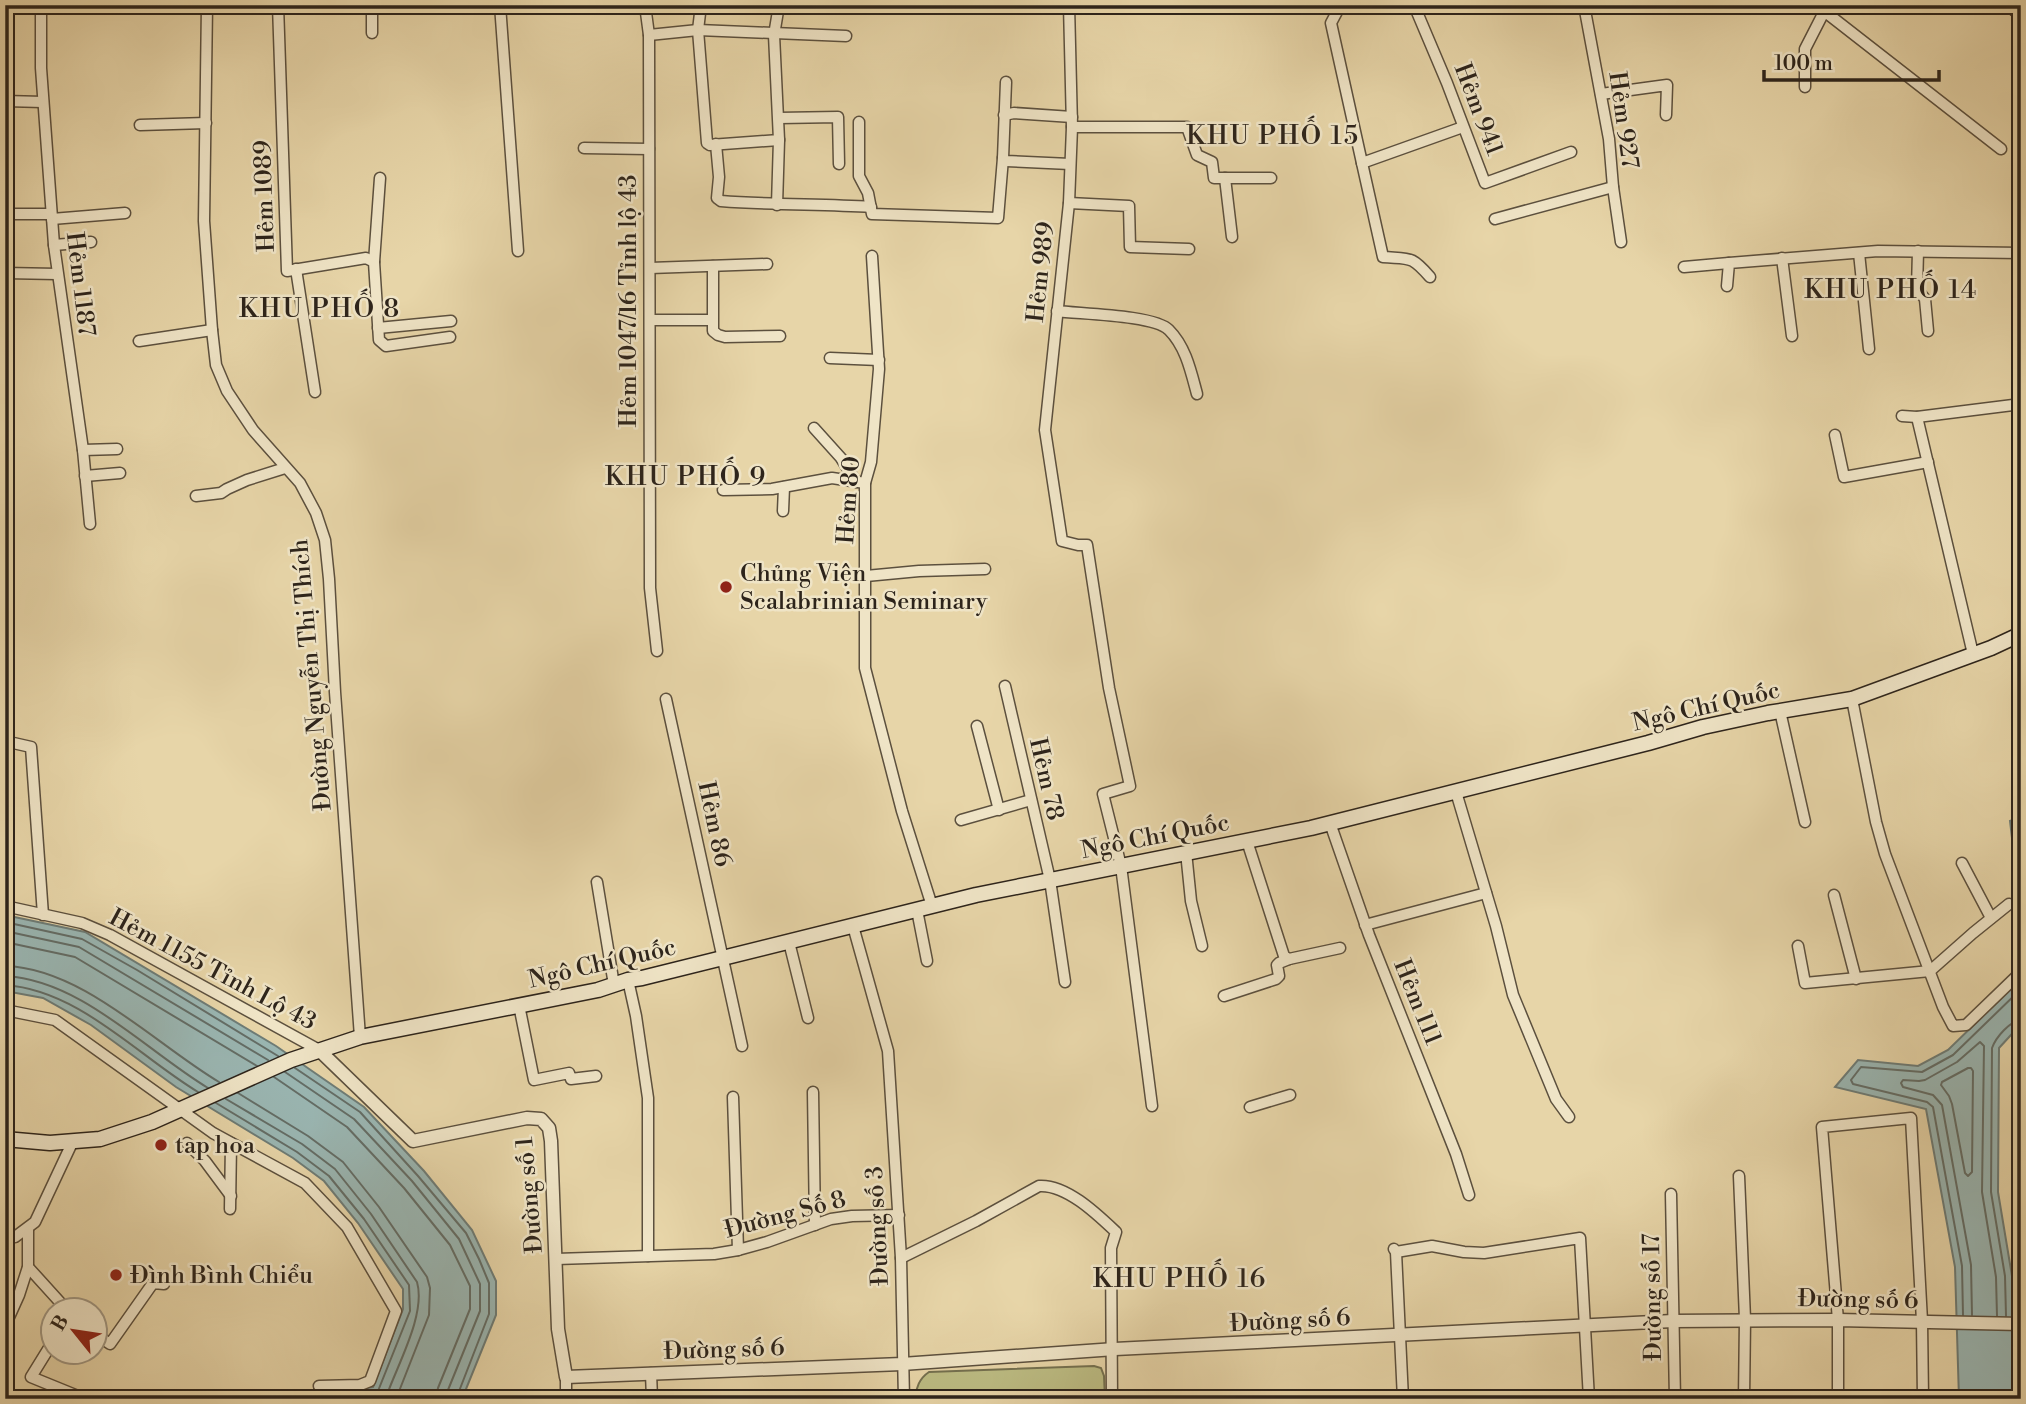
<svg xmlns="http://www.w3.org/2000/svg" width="2026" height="1404" font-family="'Libre Bodoni',serif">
<rect width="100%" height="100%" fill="#e7d5a8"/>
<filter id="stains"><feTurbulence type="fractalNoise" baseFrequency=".00286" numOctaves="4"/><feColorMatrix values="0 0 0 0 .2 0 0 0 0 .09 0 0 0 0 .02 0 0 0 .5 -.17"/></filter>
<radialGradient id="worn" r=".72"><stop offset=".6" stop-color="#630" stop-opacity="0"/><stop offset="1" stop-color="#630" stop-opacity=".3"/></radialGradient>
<!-- green -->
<path fill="#bcbc83" stroke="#74704f" stroke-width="2" d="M 1094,1366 L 1101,1368 L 1104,1376 L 1105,1399 L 916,1399 C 915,1388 920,1378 929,1372 Z"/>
<!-- water -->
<g fill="#9ab6b2" stroke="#6e7c76" stroke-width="2">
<path d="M 2021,817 L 2021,841 L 2012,838 L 2010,821 Z"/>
<path d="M 5,915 L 85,932 L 276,1046 L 364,1107 L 424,1171 L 472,1230 L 496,1281 L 496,1315 L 462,1399 L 315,1399 L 315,1397 C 333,1389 353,1390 373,1387 L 403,1309 L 403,1289 L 358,1223 L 324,1181 L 293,1158 L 176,1087 L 91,1025 L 43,998 L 5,991 Z"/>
<path d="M 2021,979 L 2021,1024 L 1999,1048 L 1998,1192 L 2012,1276 L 2015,1399 L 1959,1399 L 1955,1267 L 1926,1109 L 1835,1087 L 1858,1060 L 1918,1066 L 1948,1050 Z"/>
</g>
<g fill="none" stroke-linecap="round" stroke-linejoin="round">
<!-- shore -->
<g stroke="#646d66" stroke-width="2">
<path d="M 5,922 L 82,939 L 137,970 L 278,1056"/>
<path d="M 5,931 L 79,947 L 268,1060"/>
<path d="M 5,942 L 75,957 L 257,1066"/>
<path d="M 5,966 C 82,968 155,1044 219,1082"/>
<path d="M 5,976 C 81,980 145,1050 208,1088"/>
<path d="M 5,985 C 79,990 138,1056 198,1092"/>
<path d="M 295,1068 L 360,1112 L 418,1176 L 466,1233 L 479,1259 L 489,1283 L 489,1314 L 456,1399"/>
<path d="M 1968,1068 L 1971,1068 L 1973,1071 L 1972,1172 L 1968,1176 L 1965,1173 L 1952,1104 L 1949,1096 L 1941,1085 L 1942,1082 Z"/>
<path d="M 285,1072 L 354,1119 L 412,1181 L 459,1239 L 480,1284 L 480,1311 L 448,1390 L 447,1399"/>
<path d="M 274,1077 L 347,1127 L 404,1188 L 450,1245 L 470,1286 L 470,1309 L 438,1388 L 436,1399"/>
<path d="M 238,1093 L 308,1136 L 343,1162 L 379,1207 L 427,1277 L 430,1288 L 429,1315 L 396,1399"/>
<path d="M 226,1099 L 302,1144 L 335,1169 L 371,1214 L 417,1282 C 426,1313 399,1362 388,1392 L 382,1399"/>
<path d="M 216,1103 L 297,1152 L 329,1176 L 364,1219 L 409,1285 L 410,1311 L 378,1391 C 365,1399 345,1397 329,1399"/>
<path d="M 1963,1315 L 1962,1266 L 1933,1107 L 1927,1102 L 1853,1084 L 1851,1080 L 1861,1067 L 1922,1072 L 1953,1055 L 2021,989"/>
<path d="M 1972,1315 L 1971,1265 L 1942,1105 L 1933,1095 L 1903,1087 L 1901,1083 L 1903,1080 L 1919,1081 L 1925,1080 L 1957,1062 L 1980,1042 L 1984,1046 L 1982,1192 L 1996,1277 L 1997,1316"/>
<path d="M 2006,1316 L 2005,1276 L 1991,1192 L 1992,1048 C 1996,1037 2010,1021 2021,1020"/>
</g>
<defs>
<g id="minor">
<path d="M 41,5 L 41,68 L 54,245 L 83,450 L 90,524"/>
<path d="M 207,5 L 204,221 L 212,330 L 216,365 L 227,391 L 253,430 L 300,483 L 316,513 L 325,540 L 329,579 L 335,692 L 360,1037"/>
<path d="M 278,5 L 287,271 L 366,258 L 374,262 L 379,340 L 386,346 L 450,337"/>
<path d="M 500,5 L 518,251"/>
<path d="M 645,5 L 649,35 L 650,588 L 657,651"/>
<path d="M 701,5 L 698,30 L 707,143 L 710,145 L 779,140 L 774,35 L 779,5"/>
<path d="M 1069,5 L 1072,127 L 1069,203 L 1045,430 L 1062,541 L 1078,545 L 1087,545 L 1109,688 L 1130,786 L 1103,794 L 1121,866 L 1152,1106"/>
<path d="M 1345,5 L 1339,8 L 1331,23 L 1362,163 L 1463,127"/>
<path d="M 1414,5 L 1447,83 L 1485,183 L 1571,152"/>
<path d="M 1584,5 L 1609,139 L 1613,187 L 1621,242"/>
<path d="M 1824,11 L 2001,149"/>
<path d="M 372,33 L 372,5"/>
<path d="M 649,35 L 698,30 L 846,36"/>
<path d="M 1805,87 L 1805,49 L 1826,8"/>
<path d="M 1601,94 L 1667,85 L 1666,115"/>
<path d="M 5,101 L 43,102"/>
<path d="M 1004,115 L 1014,113 L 1072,117"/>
<path d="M 779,118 L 838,117 L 839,164"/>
<path d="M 859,122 L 859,176 L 868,193 L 872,214 L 998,218 L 1003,158 L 1006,82"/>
<path d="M 140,125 L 206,123"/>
<path d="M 1072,127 L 1187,127 L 1197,155 L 1212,162 L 1214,178 L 1271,178"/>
<path d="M 716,144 L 719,177 L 717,198 L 721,201 C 771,205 821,204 871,207"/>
<path d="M 584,148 L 649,149"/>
<path d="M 1003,158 L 1006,161 L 1070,164"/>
<path d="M 1362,163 L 1383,257 C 1410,259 1411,255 1430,277"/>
<path d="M 1225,178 L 1232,237"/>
<path d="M 1069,203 L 1129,206 L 1130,247 L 1189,249"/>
<path d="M 777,205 L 779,140"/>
<path d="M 5,214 L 51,214"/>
<path d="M 52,219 L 125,213"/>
<path d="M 1495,219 L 1613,187"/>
<path d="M 54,245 L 91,242"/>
<path d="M 1918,251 L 1917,289 L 1925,299 L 1928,331"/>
<path d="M 1859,253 L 1869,349"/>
<path d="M 872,256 L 879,369 L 871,462 L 865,483 L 865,668 L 902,811 L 932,906"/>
<path d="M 1782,258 L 1792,336"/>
<path d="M 374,262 L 380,178"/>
<path d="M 713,266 L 713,331 L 718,335 L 725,337 L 780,336"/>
<path d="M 1684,267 L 1729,263"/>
<path d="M 650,268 L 767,264"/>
<path d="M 296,269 L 315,392"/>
<path d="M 5,273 L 57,274"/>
<path d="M 1727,286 L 1729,263 L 1878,251 L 2021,253"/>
<path d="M 1057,311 C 1080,314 1155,315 1169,330 C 1186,347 1191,372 1197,394"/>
<path d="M 650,320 L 712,320"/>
<path d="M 378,328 L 451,321"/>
<path d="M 139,341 L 212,330"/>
<path d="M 830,358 L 879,360"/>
<path d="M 1902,416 L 1917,417 L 2021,404"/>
<path d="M 1917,417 L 1973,654"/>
<path d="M 814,428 L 841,458 L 856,482"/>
<path d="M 1835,435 L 1844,477 L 1928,462"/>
<path d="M 83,450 L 117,449"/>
<path d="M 85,476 L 120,473"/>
<path d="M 723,490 L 772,489 L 832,478 L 865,483"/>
<path d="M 196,496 L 221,493 L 227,489 L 247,480 L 285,468"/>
<path d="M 783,511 L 784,487"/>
<path d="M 866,576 L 919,571 L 985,569"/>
<path d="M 1005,686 L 1050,880 L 1065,982"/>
<path d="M 666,699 L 742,1046"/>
<path d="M 1852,699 L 1876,822 L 1885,854 L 1943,1007 L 1953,1026 L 1966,1025 L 2021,972"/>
<path d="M 1780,711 L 1805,822"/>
<path d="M 977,726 L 999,810"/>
<path d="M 9,742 L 31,747 L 43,915"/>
<path d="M 1456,792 L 1496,926 L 1513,995 L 1556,1099 L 1569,1117"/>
<path d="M 961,820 L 1031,800"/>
<path d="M 1330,823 L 1369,935 L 1456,1154 L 1469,1195"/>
<path d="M 1247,841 L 1284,956 L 1289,959 L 1340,948"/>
<path d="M 1186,852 L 1191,901 L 1202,946"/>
<path d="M 1962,863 L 1991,918"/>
<path d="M 597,882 L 614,985"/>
<path d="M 1834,895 L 1856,979"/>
<path d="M 5,906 L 82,923 L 110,935 L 319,1050"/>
<path d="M 917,910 L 927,961"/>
<path d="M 1365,925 L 1486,893"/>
<path d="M 853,926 L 888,1051 L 901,1258 L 904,1399"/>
<path d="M 789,942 L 808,1018"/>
<path d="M 1798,946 L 1805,983 L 1930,971 L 1973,933 L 2009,904"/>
<path d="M 628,980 L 636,1016 L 648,1098 L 648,1256"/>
<path d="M 1224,996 L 1276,979 L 1279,976 L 1277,965 L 1279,963 L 1289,959"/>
<path d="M 519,1005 L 534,1080 L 569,1073 L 571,1079 L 596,1076"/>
<path d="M 5,1010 L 55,1020 L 213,1133 L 305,1183 L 347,1227 L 396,1311 L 370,1381 L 360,1385 L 319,1386"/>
<path d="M 813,1092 L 815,1225"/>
<path d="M 733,1097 L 738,1250"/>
<path d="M 1250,1107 L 1290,1095"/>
<path d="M 187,1143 L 205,1161 L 231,1196"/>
<path d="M 1739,1176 L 1745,1319 L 1744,1399"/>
<path d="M 1671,1194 L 1675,1399"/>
<path d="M 230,1209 L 231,1143"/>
<path d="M 5,1239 L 15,1237 L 35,1222 L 73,1141"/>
<path d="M 1394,1249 L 1396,1252 L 1403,1399"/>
<path d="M 1396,1252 L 1432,1246 L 1464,1252 L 1484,1253 L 1580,1238 L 1589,1399"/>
<path d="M 901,1258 L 976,1221 L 1039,1186 C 1066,1184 1097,1214 1116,1232 L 1111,1248 L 1112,1399"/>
<path d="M 556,1259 L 714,1254 L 738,1250 L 767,1242 L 831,1219 L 852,1216 L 899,1215"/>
<path d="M 28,1267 L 67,1310"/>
<path d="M 5,1326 L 19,1295 L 28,1267 L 28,1228"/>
<path d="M 94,1333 L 110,1344 L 153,1283 L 164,1284"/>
<path d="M 52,1343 L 31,1377 L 85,1399"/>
<path d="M 651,1373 L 652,1399"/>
<path d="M 566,1377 L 566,1399"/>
<path d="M 1838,1399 L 1838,1320 L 1822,1127 L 1911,1118 L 1922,1321 L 1923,1399"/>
</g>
<path id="tertiary" d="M 319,1050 L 413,1141 L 527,1118 L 541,1119 L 549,1128 L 551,1141 L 558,1329 L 566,1377 L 902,1364 L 1115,1349 L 1673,1321 L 1838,1320 L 2021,1324"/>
<g id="secondary">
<path d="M 2010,5 L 2021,13"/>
<path d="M 5,1139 L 50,1143 L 100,1139 L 152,1122 L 291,1060 L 360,1037 L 598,990 L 628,980 L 642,978 L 976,895 L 1311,828 L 1648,743 L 1703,727 L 1768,713 L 1852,699 L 1991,648 L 2021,634"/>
</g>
</defs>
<!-- minor casing -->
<use href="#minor" stroke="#5c503e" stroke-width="13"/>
<!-- tertiary casing -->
<use href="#tertiary" stroke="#5c503e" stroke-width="15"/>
<!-- secondary casing -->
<use href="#secondary" stroke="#2d241b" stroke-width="17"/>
<!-- minor -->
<use href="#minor" stroke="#efe4c6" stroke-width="10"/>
<!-- tertiary -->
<use href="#tertiary" stroke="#efe4c6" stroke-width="12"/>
<!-- secondary -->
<use href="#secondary" stroke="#efe4c6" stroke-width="14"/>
</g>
<!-- markers -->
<g fill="#8f2418" stroke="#efe4c6" stroke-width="2.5">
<circle cx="726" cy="587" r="7"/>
<circle cx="161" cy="1145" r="7"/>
<circle cx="116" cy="1275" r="7"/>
</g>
<g text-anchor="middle" stroke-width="5" stroke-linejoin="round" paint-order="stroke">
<!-- street labels -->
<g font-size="24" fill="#2d241b" stroke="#efe4c6">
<text transform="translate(1479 109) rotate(69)" y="8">Hẻm 941</text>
<text transform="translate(1624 120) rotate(82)" y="8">Hẻm 927</text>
<text transform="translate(264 196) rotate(-92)" y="8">Hẻm 1089</text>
<text transform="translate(1040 272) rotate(-84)" y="8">Hẻm 989</text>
<text transform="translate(81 284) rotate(83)" y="8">Hẻm 1187</text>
<text transform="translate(628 301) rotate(-90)" y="8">Hẻm 1047/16 Tỉnh lộ 43</text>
<text transform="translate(848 500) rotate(-86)" y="8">Hẻm 80</text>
<text transform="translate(311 675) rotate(-95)" y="8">Đường Nguyễn Thị Thích</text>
<text transform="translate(1706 706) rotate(-13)" y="8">Ngô Chí Quốc</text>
<text transform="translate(1047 779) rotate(77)" y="8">Hẻm 78</text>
<text transform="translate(715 824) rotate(78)" y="8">Hẻm 86</text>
<text transform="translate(1155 836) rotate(-11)" y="8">Ngô Chí Quốc</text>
<text transform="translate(602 963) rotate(-13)" y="8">Ngô Chí Quốc</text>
<text transform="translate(213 969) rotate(28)" y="8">Hẻm 1155 Tỉnh Lộ 43</text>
<text transform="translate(1418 1002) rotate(68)" y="8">Hẻm 111</text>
<text transform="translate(529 1195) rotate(-95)" y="8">Đường số 1</text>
<text transform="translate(785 1214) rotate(-15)" y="8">Đường Số 8</text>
<text transform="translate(877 1226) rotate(-93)" y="8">Đường số 3</text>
<text transform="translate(1652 1297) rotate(-91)" y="8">Đường số 17</text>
<text transform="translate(1858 1299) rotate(1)" y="8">Đường số 6</text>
<text transform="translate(1290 1320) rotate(-3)" y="8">Đường số 6</text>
<text transform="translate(724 1349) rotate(-2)" y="8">Đường số 6</text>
</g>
<!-- poi labels -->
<g font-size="24" fill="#2d241b" stroke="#efe4c6" text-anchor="start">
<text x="740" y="581">Chủng Viện<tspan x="740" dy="28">Scalabrinian Seminary</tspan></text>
<text x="175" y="1153">tap hoa</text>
<text x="130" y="1283">Đình Bình Chiểu</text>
</g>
<!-- neighbourhood labels -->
<g font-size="26" letter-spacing="2" fill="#2d241b" stroke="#efe4c6">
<text x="1273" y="144">KHU PHỐ 15</text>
<text x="1891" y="298">KHU PHỐ 14</text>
<text x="320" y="317">KHU PHỐ 8</text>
<text x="686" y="485">KHU PHỐ 9</text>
<text x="1180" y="1287">KHU PHỐ 16</text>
</g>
</g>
<!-- margin -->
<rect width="2026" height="1404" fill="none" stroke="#e7d5a8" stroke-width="28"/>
<rect x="7" y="7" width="2012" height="1390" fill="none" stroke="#2d241b" stroke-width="3.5"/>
<rect x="14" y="14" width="1998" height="1376" fill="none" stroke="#2d241b" stroke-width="2"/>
<!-- north arrow -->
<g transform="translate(74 1331) rotate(300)"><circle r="33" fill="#efe4c6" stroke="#a19782" stroke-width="2"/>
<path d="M0-5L12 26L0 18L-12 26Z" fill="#8f2418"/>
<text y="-10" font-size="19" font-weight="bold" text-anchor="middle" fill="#2d241b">B</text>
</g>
<!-- scale -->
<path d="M1764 70v10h175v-10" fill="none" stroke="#2d241b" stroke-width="3.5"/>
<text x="1774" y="70" font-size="21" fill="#2d241b" stroke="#efe4c6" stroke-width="5" paint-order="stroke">100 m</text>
<rect width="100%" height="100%" filter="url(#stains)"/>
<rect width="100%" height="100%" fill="url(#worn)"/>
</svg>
